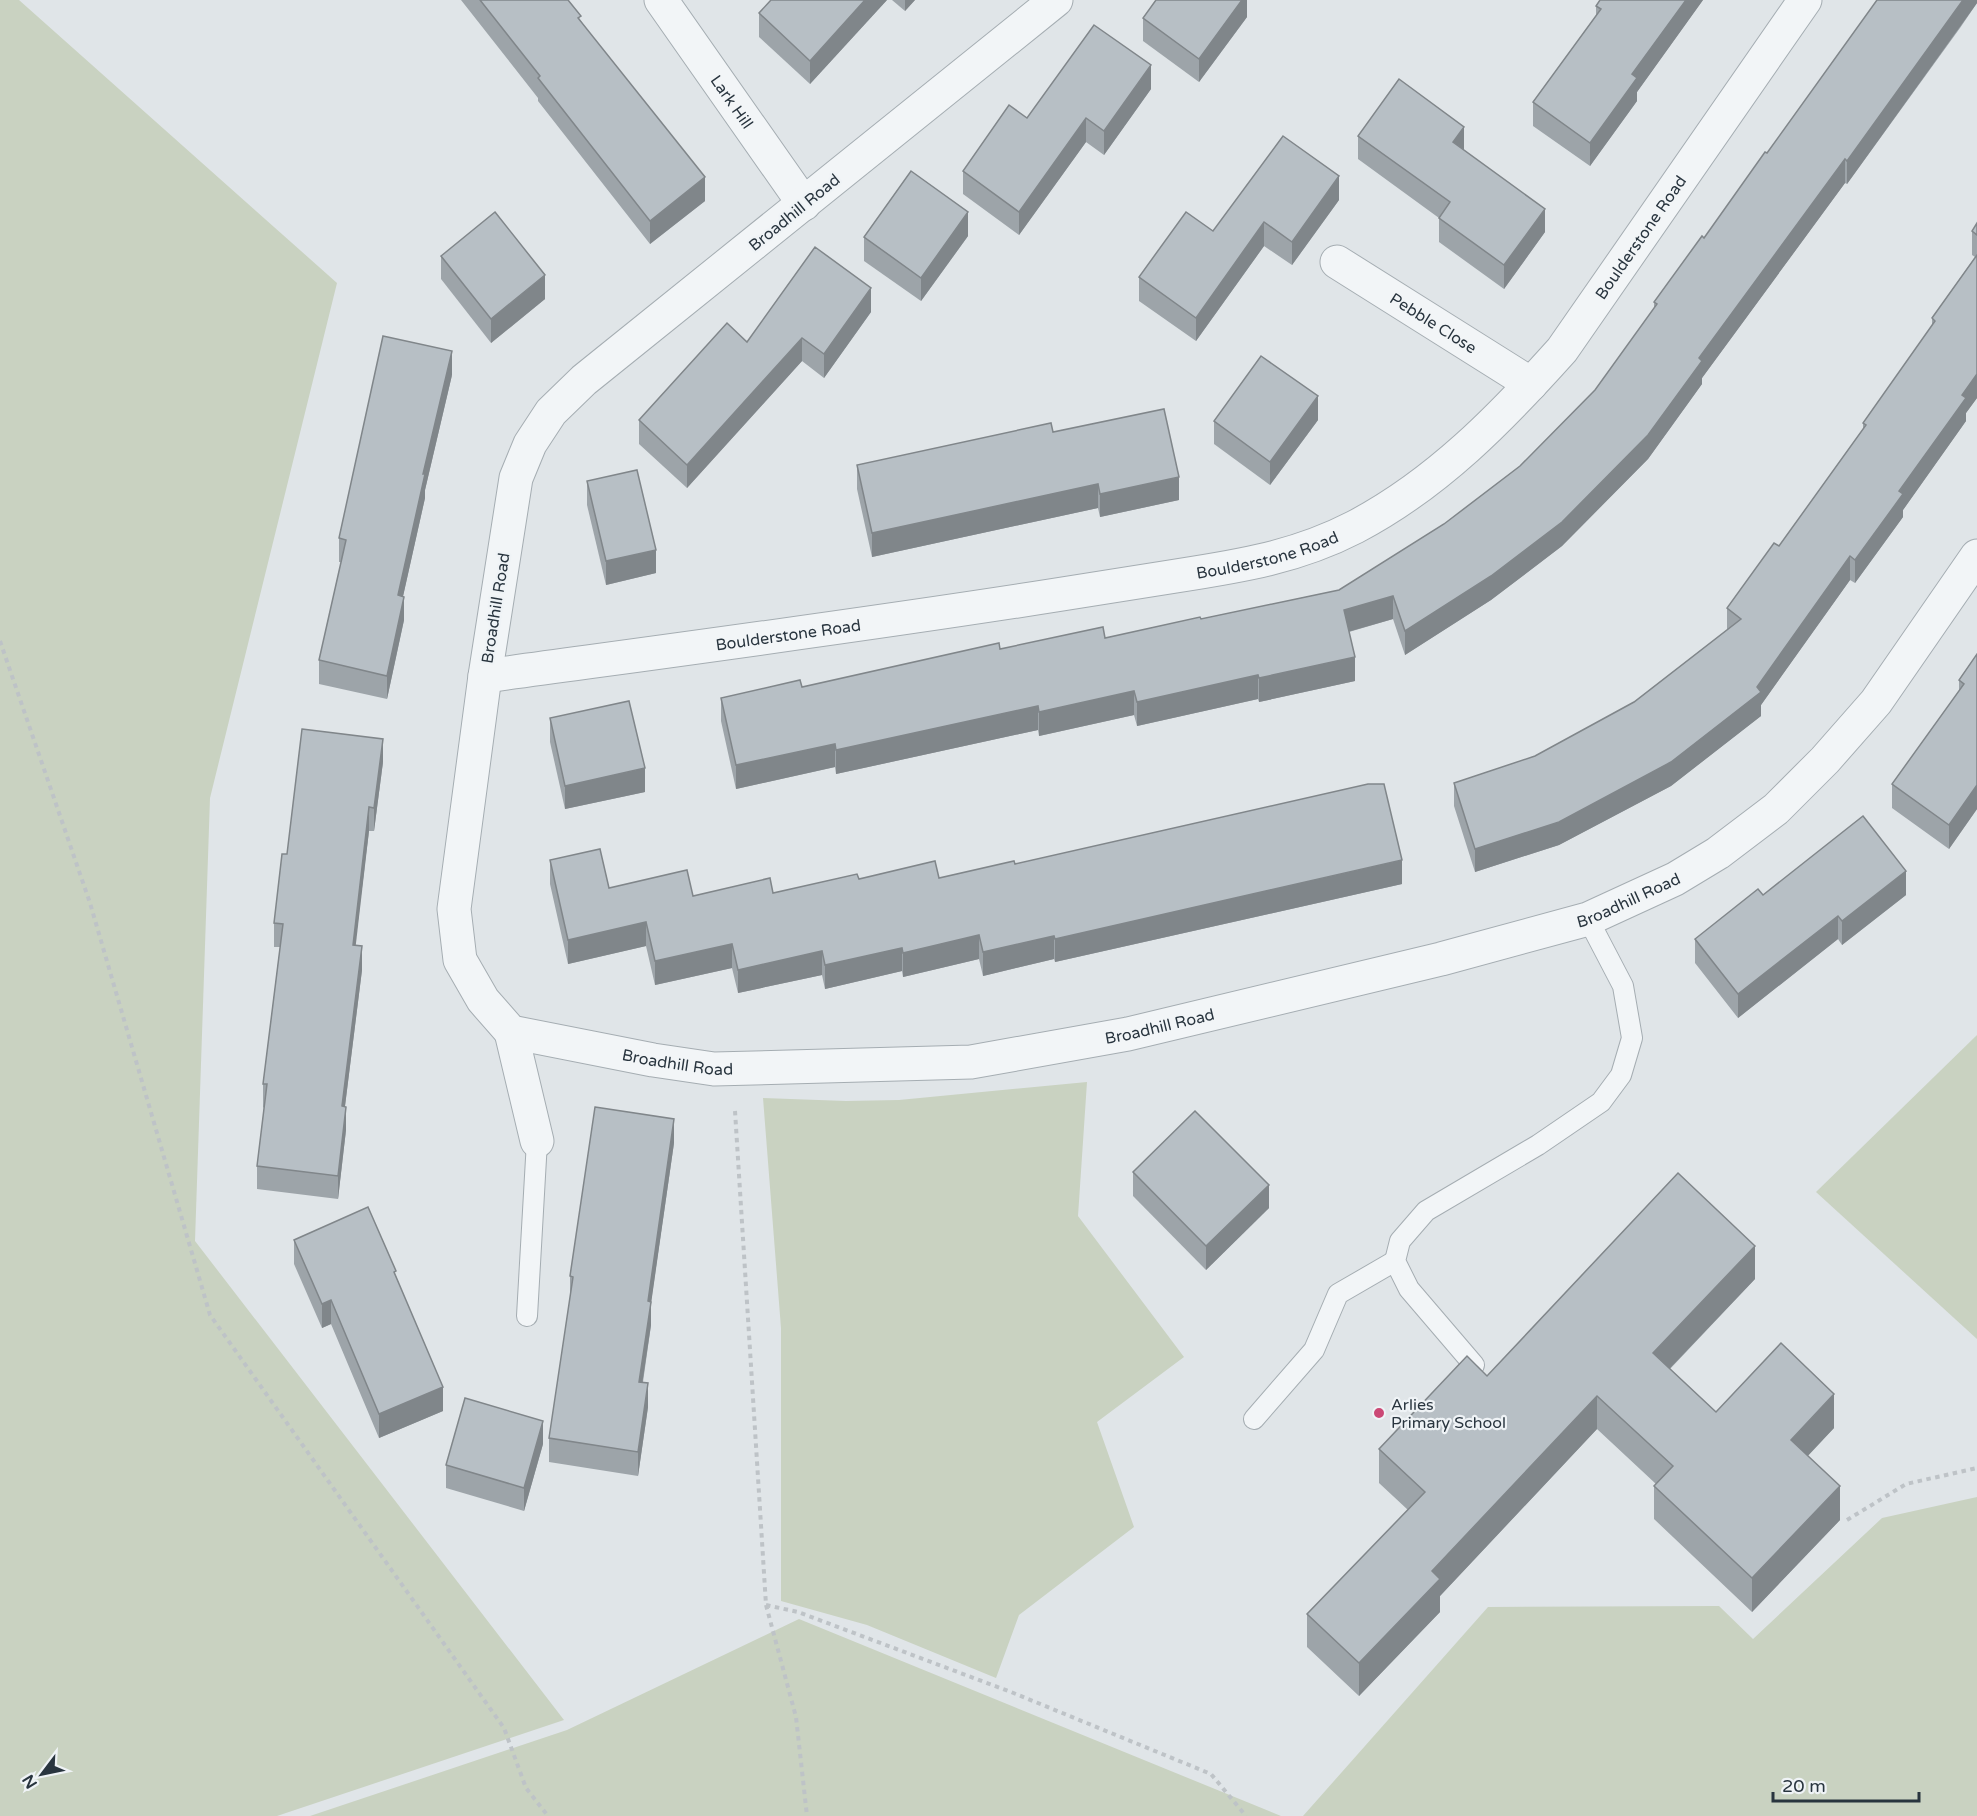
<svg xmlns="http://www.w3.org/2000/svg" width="1977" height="1816" font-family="'Varela Round',sans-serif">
<rect width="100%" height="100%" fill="#e0e5e8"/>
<!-- green -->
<g fill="#c9d2c1">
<path d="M 0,0 L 19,0 L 337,283 L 210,798 L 195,1241 L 564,1720 L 277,1816 L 0,1816 Z"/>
<path d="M 1977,1035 L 1977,1339 L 1816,1192 Z"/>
<path d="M 1087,1082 L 1078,1216 L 1184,1357 L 1097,1422 L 1134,1527 L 1019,1615 L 996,1678 L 867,1625 L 781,1601 L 781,1328 L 763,1098 L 846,1101 L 899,1100 Z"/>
<path d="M 1977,1497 L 1977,1816 L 1303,1816 L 1488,1607 L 1719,1606 L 1753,1639 L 1882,1518 Z"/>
<path d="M 799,1619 L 1281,1816 L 310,1816 L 567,1730 Z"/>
</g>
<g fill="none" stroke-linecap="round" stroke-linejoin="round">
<defs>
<g id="lane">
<path d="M 527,1316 L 537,1141"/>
<path d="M 1474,1365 L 1409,1289 L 1395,1261 L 1400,1241 L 1426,1211 L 1538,1145 L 1601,1102 L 1621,1075 L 1632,1038 L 1623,986 L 1588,919"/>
<path d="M 1254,1419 L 1314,1350 L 1338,1294 L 1395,1261"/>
</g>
<g id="street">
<path id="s1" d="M 661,0 L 804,204"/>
<path id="s2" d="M 1056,0 L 584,380 L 551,412 L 530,444 L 516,478 L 485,676 L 454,909 L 460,960 L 483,1000 L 511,1032 L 653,1060 L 714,1069 L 971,1062 L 1128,1034 L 1441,959 L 1588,919 L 1675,879 L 1718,853 L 1776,809 L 1825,760 L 1876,702 L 1977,556"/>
<path id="s3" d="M 1337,262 L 1531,384"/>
<path id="s4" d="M 485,676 C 675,650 866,625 1056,595 C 1096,589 1136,582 1176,576 C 1241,566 1297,557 1355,527 C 1437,484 1501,418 1562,350 L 1805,0"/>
<path d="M 511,1032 L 537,1141"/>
</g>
</defs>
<!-- lane casing -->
<use href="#lane" stroke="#a5adb2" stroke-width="22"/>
<!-- street casing -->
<use href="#street" stroke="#a5adb2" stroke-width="35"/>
<!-- path -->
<g stroke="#bec3c7" stroke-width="4" stroke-dasharray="4.5 4.5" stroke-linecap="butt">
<path d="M 0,641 L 90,903 L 210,1315 L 504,1728 L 526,1788 L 548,1816"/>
<path d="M 735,1111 L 766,1605 L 796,1717 L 807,1816"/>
<path d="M 1847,1520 L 1906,1484 L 1977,1468"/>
<path d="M 766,1605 L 798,1612 L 1011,1692 L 1211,1774 L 1246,1816"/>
</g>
<!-- lane -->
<use href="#lane" stroke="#f2f5f7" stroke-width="20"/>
<!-- street -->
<use href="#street" stroke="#f2f5f7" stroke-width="33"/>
</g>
<!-- wall -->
<g fill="#9da4a9">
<path d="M 461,0 L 568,0 L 581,21 L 705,201 L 650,244 L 538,101 L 538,98 Z"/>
<path d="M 887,0 L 810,84 L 759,37 L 759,13 Z"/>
<path d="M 892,0 L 915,0 L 905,11 Z"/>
<path d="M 1247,0 L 1247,17 L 1199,82 L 1143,41 L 1143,18 Z"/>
<path d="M 1600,0 L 1703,0 L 1637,92 L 1637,101 L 1590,166 L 1533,126 L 1533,102 L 1596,16 L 1596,6 Z"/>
<path d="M 1977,0 L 1977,3 L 1960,28 L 1847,184 L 1845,183 L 1702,378 L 1702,384 L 1648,459 L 1562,546 L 1491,600 L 1405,655 L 1393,619 L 1349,632 L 1355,681 L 1259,702 L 1258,699 L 1137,726 L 1134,715 L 1039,736 L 1038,730 L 836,774 L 835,767 L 736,789 L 721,721 L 721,698 L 802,687 L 1000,649 L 1105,638 L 1201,619 L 1339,590 L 1444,524 L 1520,466 L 1595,390 L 1654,309 L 1654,302 L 1704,238 L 1767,153 Z"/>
<path d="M 1151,89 L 1104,155 L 1086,142 L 1019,235 L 963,194 L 963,171 L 1027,118 Z"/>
<path d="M 1358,136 L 1464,150 L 1545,232 L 1504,289 L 1439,242 L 1439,218 L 1358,159 Z"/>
<path d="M 1339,200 L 1292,265 L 1264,246 L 1196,341 L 1139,301 L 1139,277 L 1213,231 Z"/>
<path d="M 1977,223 L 1977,398 L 1966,413 L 1966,421 L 1903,510 L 1903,517 L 1855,583 L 1850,580 L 1761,705 L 1761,716 L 1671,786 L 1559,845 L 1475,872 L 1454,806 L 1454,783 L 1535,756 L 1634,702 L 1727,630 L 1727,608 L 1779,546 L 1863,429 L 1863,423 L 1932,326 L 1932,318 L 1975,257 L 1972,255 L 1972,231 Z"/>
<path d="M 968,236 L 921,301 L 864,261 L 864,237 Z"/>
<path d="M 441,256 L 545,299 L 491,343 L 441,279 Z"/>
<path d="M 871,312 L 824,378 L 802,361 L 687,488 L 639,444 L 639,420 L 747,342 Z"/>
<path d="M 452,375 L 425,490 L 425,498 L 403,596 L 404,620 L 387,699 L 319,684 L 319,660 L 341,562 L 339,562 L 339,538 Z"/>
<path d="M 1318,420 L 1270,485 L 1214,444 L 1214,421 Z"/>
<path d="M 1053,432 L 1179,500 L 1100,517 L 1098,508 L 872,557 L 857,489 L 857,465 Z"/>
<path d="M 587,481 L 656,573 L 606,585 L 587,505 Z"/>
<path d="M 1977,654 L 1977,809 L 1949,849 L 1892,808 L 1892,784 L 1959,691 L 1959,680 Z"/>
<path d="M 550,718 L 645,792 L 565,809 L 550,742 Z"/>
<path d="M 383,762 L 374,831 L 369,831 L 355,945 L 362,970 L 345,1106 L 346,1130 L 338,1199 L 257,1189 L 257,1166 L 264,1108 L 263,1107 L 263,1084 L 280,947 L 274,947 L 274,923 L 287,854 Z"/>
<path d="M 550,860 L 609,888 L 693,896 L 773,893 L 859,879 L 939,878 L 1015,864 L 1402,884 L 1055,962 L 1054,959 L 983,976 L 979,959 L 903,977 L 902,971 L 825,989 L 822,975 L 738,993 L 732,968 L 655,985 L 646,946 L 568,964 L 550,884 Z"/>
<path d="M 1763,895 L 1906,895 L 1842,945 L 1838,939 L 1738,1018 L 1695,963 L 1695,939 Z"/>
<path d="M 674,1143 L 651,1302 L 651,1325 L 643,1382 L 648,1407 L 638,1476 L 549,1462 L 549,1438 L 570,1300 L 570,1276 Z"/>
<path d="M 1133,1172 L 1269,1208 L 1206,1270 L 1133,1196 Z"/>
<path d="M 294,1240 L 396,1276 L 443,1411 L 379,1438 L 331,1324 L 322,1328 L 294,1264 Z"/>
<path d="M 1755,1279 L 1670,1369 L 1716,1412 L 1834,1428 L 1807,1456 L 1840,1520 L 1752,1612 L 1654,1519 L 1654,1486 L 1656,1484 L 1597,1429 L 1440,1596 L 1440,1612 L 1359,1696 L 1307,1647 L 1307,1614 L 1408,1510 L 1379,1483 L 1379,1449 L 1487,1376 Z"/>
<path d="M 543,1444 L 524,1511 L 446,1488 L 446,1465 Z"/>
</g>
<!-- shaded-wall -->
<g fill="#80868a">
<path d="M 865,0 L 887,0 L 810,84 L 810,61 Z"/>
<path d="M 905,0 L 915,0 L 905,11 Z"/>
<path d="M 1242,0 L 1247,0 L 1247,17 L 1199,82 L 1199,59 Z"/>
<path d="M 1686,0 L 1703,0 L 1637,92 L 1637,101 L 1590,166 L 1590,143 L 1632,74 Z"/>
<path d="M 1963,0 L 1977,0 L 1977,3 L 1847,184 L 1847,161 Z"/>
<path d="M 1151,65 L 1151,89 L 1104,155 L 1104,131 Z"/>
<path d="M 1086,118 L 1086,142 L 1019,235 L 1019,212 Z"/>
<path d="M 1464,127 L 1464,150 L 1453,142 Z"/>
<path d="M 1845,159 L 1845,183 L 1702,378 L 1702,384 L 1648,459 L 1562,546 L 1491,600 L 1405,655 L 1405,631 L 1699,358 Z"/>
<path d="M 1339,176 L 1339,200 L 1292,265 L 1292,242 Z"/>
<path d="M 705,177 L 705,201 L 650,244 L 650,221 Z"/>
<path d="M 1545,209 L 1545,232 L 1504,289 L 1504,265 Z"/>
<path d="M 968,212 L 968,236 L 921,301 L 921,278 Z"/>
<path d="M 1264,222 L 1264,246 L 1196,341 L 1196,318 Z"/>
<path d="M 545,275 L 545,299 L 491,343 L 491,319 Z"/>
<path d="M 871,288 L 871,312 L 824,378 L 824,354 Z"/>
<path d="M 802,338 L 802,361 L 687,488 L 687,465 Z"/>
<path d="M 452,351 L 452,375 L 425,490 L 425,498 L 398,619 L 398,595 L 423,474 Z"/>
<path d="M 1977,374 L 1977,398 L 1966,413 L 1966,421 L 1903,510 L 1903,517 L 1855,583 L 1855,560 L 1962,395 Z"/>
<path d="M 1318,396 L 1318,420 L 1270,485 L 1270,462 Z"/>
<path d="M 1179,477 L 1179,500 L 1100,517 L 1100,494 Z"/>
<path d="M 1098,484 L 1098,508 L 872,557 L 872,533 Z"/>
<path d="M 656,550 L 656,573 L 606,585 L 606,561 Z"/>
<path d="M 1850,556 L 1850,580 L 1761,705 L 1761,716 L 1671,786 L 1559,845 L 1475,872 L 1475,849 L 1757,687 Z"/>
<path d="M 1393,596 L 1393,619 L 1344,633 L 1344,610 Z"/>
<path d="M 404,597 L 404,620 L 387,699 L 387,676 Z"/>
<path d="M 1355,657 L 1355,681 L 1259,702 L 1259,678 Z"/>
<path d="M 1258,675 L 1258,699 L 1137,726 L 1137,702 Z"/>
<path d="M 1134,691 L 1134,715 L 1039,736 L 1039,712 Z"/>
<path d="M 1038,706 L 1038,730 L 836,774 L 836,750 Z"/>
<path d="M 383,739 L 383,762 L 374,831 L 374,808 Z"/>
<path d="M 835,744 L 835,767 L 736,789 L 736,765 Z"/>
<path d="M 645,768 L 645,792 L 565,809 L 565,786 Z"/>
<path d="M 1977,785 L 1977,809 L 1949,849 L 1949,825 Z"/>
<path d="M 369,807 L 369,831 L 353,969 L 353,945 Z"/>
<path d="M 1402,860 L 1402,884 L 1055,962 L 1055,939 Z"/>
<path d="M 1906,871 L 1906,895 L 1842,945 L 1842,921 Z"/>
<path d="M 1838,916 L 1838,939 L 1738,1018 L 1738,994 Z"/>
<path d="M 646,922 L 646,946 L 568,964 L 568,940 Z"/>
<path d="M 979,935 L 979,959 L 903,977 L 903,953 Z"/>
<path d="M 1054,936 L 1054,959 L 983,976 L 983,952 Z"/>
<path d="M 732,944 L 732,968 L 655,985 L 655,961 Z"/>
<path d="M 362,946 L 362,970 L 342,1130 L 342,1106 Z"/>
<path d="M 902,948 L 902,971 L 825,989 L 825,965 Z"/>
<path d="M 822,951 L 822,975 L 738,993 L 738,970 Z"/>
<path d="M 346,1107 L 346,1130 L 338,1199 L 338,1176 Z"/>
<path d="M 674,1119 L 674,1143 L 648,1325 L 648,1301 Z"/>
<path d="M 1269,1185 L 1269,1208 L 1206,1270 L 1206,1246 Z"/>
<path d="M 1755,1246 L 1755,1279 L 1653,1386 L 1653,1353 Z"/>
<path d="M 331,1300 L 331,1324 L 322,1328 L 322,1304 Z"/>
<path d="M 651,1302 L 651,1325 L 639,1405 L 639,1382 Z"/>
<path d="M 648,1383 L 648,1407 L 638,1476 L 638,1452 Z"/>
<path d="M 443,1387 L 443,1411 L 379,1438 L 379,1414 Z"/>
<path d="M 1834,1394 L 1834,1428 L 1791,1474 L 1791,1440 Z"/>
<path d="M 1597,1396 L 1597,1429 L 1440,1596 L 1440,1612 L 1359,1696 L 1359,1663 L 1432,1571 Z"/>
<path d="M 543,1421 L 543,1444 L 524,1511 L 524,1488 Z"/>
<path d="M 1840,1486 L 1840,1520 L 1752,1612 L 1752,1578 Z"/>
</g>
<!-- building -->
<g fill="#b7bfc5" stroke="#80868a" stroke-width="1.5">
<path d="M 480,0 L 568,0 L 581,16 L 578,18 L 705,177 L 650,221 L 538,78 L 540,76 Z"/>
<path d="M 771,0 L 865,0 L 810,61 L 759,13 Z"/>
<path d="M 1156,0 L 1242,0 L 1199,59 L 1143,18 Z"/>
<path d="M 1600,0 L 1686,0 L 1632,74 L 1637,78 L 1590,143 L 1533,102 L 1601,9 L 1596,6 Z"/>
<path d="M 1877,0 L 1963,0 L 1847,161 L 1845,159 L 1699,358 L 1702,361 L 1648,435 L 1562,522 L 1491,576 L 1405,631 L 1393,596 L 1344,610 L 1355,657 L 1259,678 L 1258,675 L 1137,702 L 1134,691 L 1039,712 L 1038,706 L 836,750 L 835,744 L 736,765 L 721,698 L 800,680 L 802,687 L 999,643 L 1000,649 L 1103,627 L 1105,638 L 1200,617 L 1201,619 L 1339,590 L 1444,524 L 1520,466 L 1595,390 L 1657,304 L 1654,302 L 1702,236 L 1704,238 L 1765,152 L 1767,153 Z"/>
<path d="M 1094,25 L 1151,65 L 1104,131 L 1086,118 L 1019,212 L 963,171 L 1009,105 L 1027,118 Z"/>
<path d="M 1399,79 L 1464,127 L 1453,142 L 1545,209 L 1504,265 L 1439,218 L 1450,202 L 1358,136 Z"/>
<path d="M 1283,136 L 1339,176 L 1292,242 L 1264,222 L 1196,318 L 1139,277 L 1186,212 L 1213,231 Z"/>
<path d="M 911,171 L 968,212 L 921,278 L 864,237 Z"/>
<path d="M 495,212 L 545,275 L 491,319 L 441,256 Z"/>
<path d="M 1977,223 L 1977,235 L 1972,231 Z"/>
<path d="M 815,247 L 871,288 L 824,354 L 802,338 L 687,465 L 639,420 L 727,323 L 747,342 Z"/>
<path d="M 1977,255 L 1977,374 L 1962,395 L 1966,398 L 1899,491 L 1903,494 L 1855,560 L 1850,556 L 1757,687 L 1761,692 L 1671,762 L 1559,822 L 1475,849 L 1454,783 L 1535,756 L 1634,702 L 1741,619 L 1727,608 L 1774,543 L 1779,546 L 1866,425 L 1863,423 L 1935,321 L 1932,318 Z"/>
<path d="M 383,336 L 452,351 L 423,474 L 425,474 L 398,595 L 404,597 L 387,676 L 319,660 L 346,540 L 339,538 Z"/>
<path d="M 1261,356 L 1318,396 L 1270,462 L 1214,421 Z"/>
<path d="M 1164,409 L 1179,477 L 1100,494 L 1098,484 L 872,533 L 857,465 L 1051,423 L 1053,432 Z"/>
<path d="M 637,470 L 656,550 L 606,561 L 587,481 Z"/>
<path d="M 1977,654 L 1977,785 L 1949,825 L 1892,784 L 1964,684 L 1959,680 Z"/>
<path d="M 629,701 L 645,768 L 565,786 L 550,718 Z"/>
<path d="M 302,729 L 383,739 L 374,808 L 369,807 L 353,945 L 362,946 L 342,1106 L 346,1107 L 338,1176 L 257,1166 L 267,1084 L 263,1084 L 283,924 L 274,923 L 282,854 L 287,854 Z"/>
<path d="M 1368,784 L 1384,784 L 1402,860 L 1055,939 L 1054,936 L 983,952 L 979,935 L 903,953 L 902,948 L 825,965 L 822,951 L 738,970 L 732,944 L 655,961 L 646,922 L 568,940 L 550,860 L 600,849 L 609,888 L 687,870 L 693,896 L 770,878 L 773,893 L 857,874 L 859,879 L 935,861 L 939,878 L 1014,861 L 1015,864 Z"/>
<path d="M 1863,816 L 1906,871 L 1842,921 L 1838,916 L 1738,994 L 1695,939 L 1758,889 L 1763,895 Z"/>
<path d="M 595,1107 L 674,1119 L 648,1301 L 651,1302 L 639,1382 L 648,1383 L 638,1452 L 549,1438 L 573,1277 L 570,1276 Z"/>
<path d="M 1195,1111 L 1269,1185 L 1206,1246 L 1133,1172 Z"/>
<path d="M 1678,1173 L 1755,1246 L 1653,1353 L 1716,1412 L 1781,1343 L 1834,1394 L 1791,1440 L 1840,1486 L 1752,1578 L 1654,1486 L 1673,1466 L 1597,1396 L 1432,1571 L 1440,1579 L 1359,1663 L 1307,1614 L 1425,1492 L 1379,1449 L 1467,1356 L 1487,1376 Z"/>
<path d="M 368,1207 L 396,1271 L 394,1272 L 443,1387 L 379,1414 L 331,1300 L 322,1304 L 294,1240 Z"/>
<path d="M 465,1398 L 543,1421 L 524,1488 L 446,1465 Z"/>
</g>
<!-- markers -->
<circle fill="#cb4875" stroke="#eff3f6" stroke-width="2" cx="1379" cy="1413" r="6"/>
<g text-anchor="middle" stroke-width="4.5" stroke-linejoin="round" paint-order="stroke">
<!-- street labels -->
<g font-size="16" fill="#29353f" stroke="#eff3f6">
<text dy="6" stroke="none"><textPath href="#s1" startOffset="124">Lark Hill</textPath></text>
<text transform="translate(794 212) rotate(-39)" y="6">Broadhill Road</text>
<text dy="6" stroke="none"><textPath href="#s4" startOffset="1296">Boulderstone Road</textPath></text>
<text dy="6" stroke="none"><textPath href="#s3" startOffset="114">Pebble Close</textPath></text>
<text dy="6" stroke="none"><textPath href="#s4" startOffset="792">Boulderstone Road</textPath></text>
<text transform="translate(495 608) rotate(-81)" y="6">Broadhill Road</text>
<text dy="6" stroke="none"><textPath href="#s4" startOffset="306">Boulderstone Road</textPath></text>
<text dy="6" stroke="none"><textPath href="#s2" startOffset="2444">Broadhill Road</textPath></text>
<text dy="6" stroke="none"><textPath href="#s2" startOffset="1958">Broadhill Road</textPath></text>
<text dy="6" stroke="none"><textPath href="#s2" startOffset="1472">Broadhill Road</textPath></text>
</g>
<!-- poi labels -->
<g font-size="16" fill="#29353f" stroke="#eff3f6" text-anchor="start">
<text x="1391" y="1410">Arlies<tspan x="1391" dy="18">Primary School</tspan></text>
</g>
</g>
<!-- north arrow -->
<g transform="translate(42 1774) rotate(238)" stroke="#eff3f6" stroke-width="4.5" paint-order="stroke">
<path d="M0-4.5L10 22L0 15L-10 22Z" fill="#29353f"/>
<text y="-9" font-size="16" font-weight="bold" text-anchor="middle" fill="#29353f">N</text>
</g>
<!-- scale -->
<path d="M1773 1792v9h146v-9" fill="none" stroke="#29353f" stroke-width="3"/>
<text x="1782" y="1792" font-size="18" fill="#29353f" stroke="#eff3f6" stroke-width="4.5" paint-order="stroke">20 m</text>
</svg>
